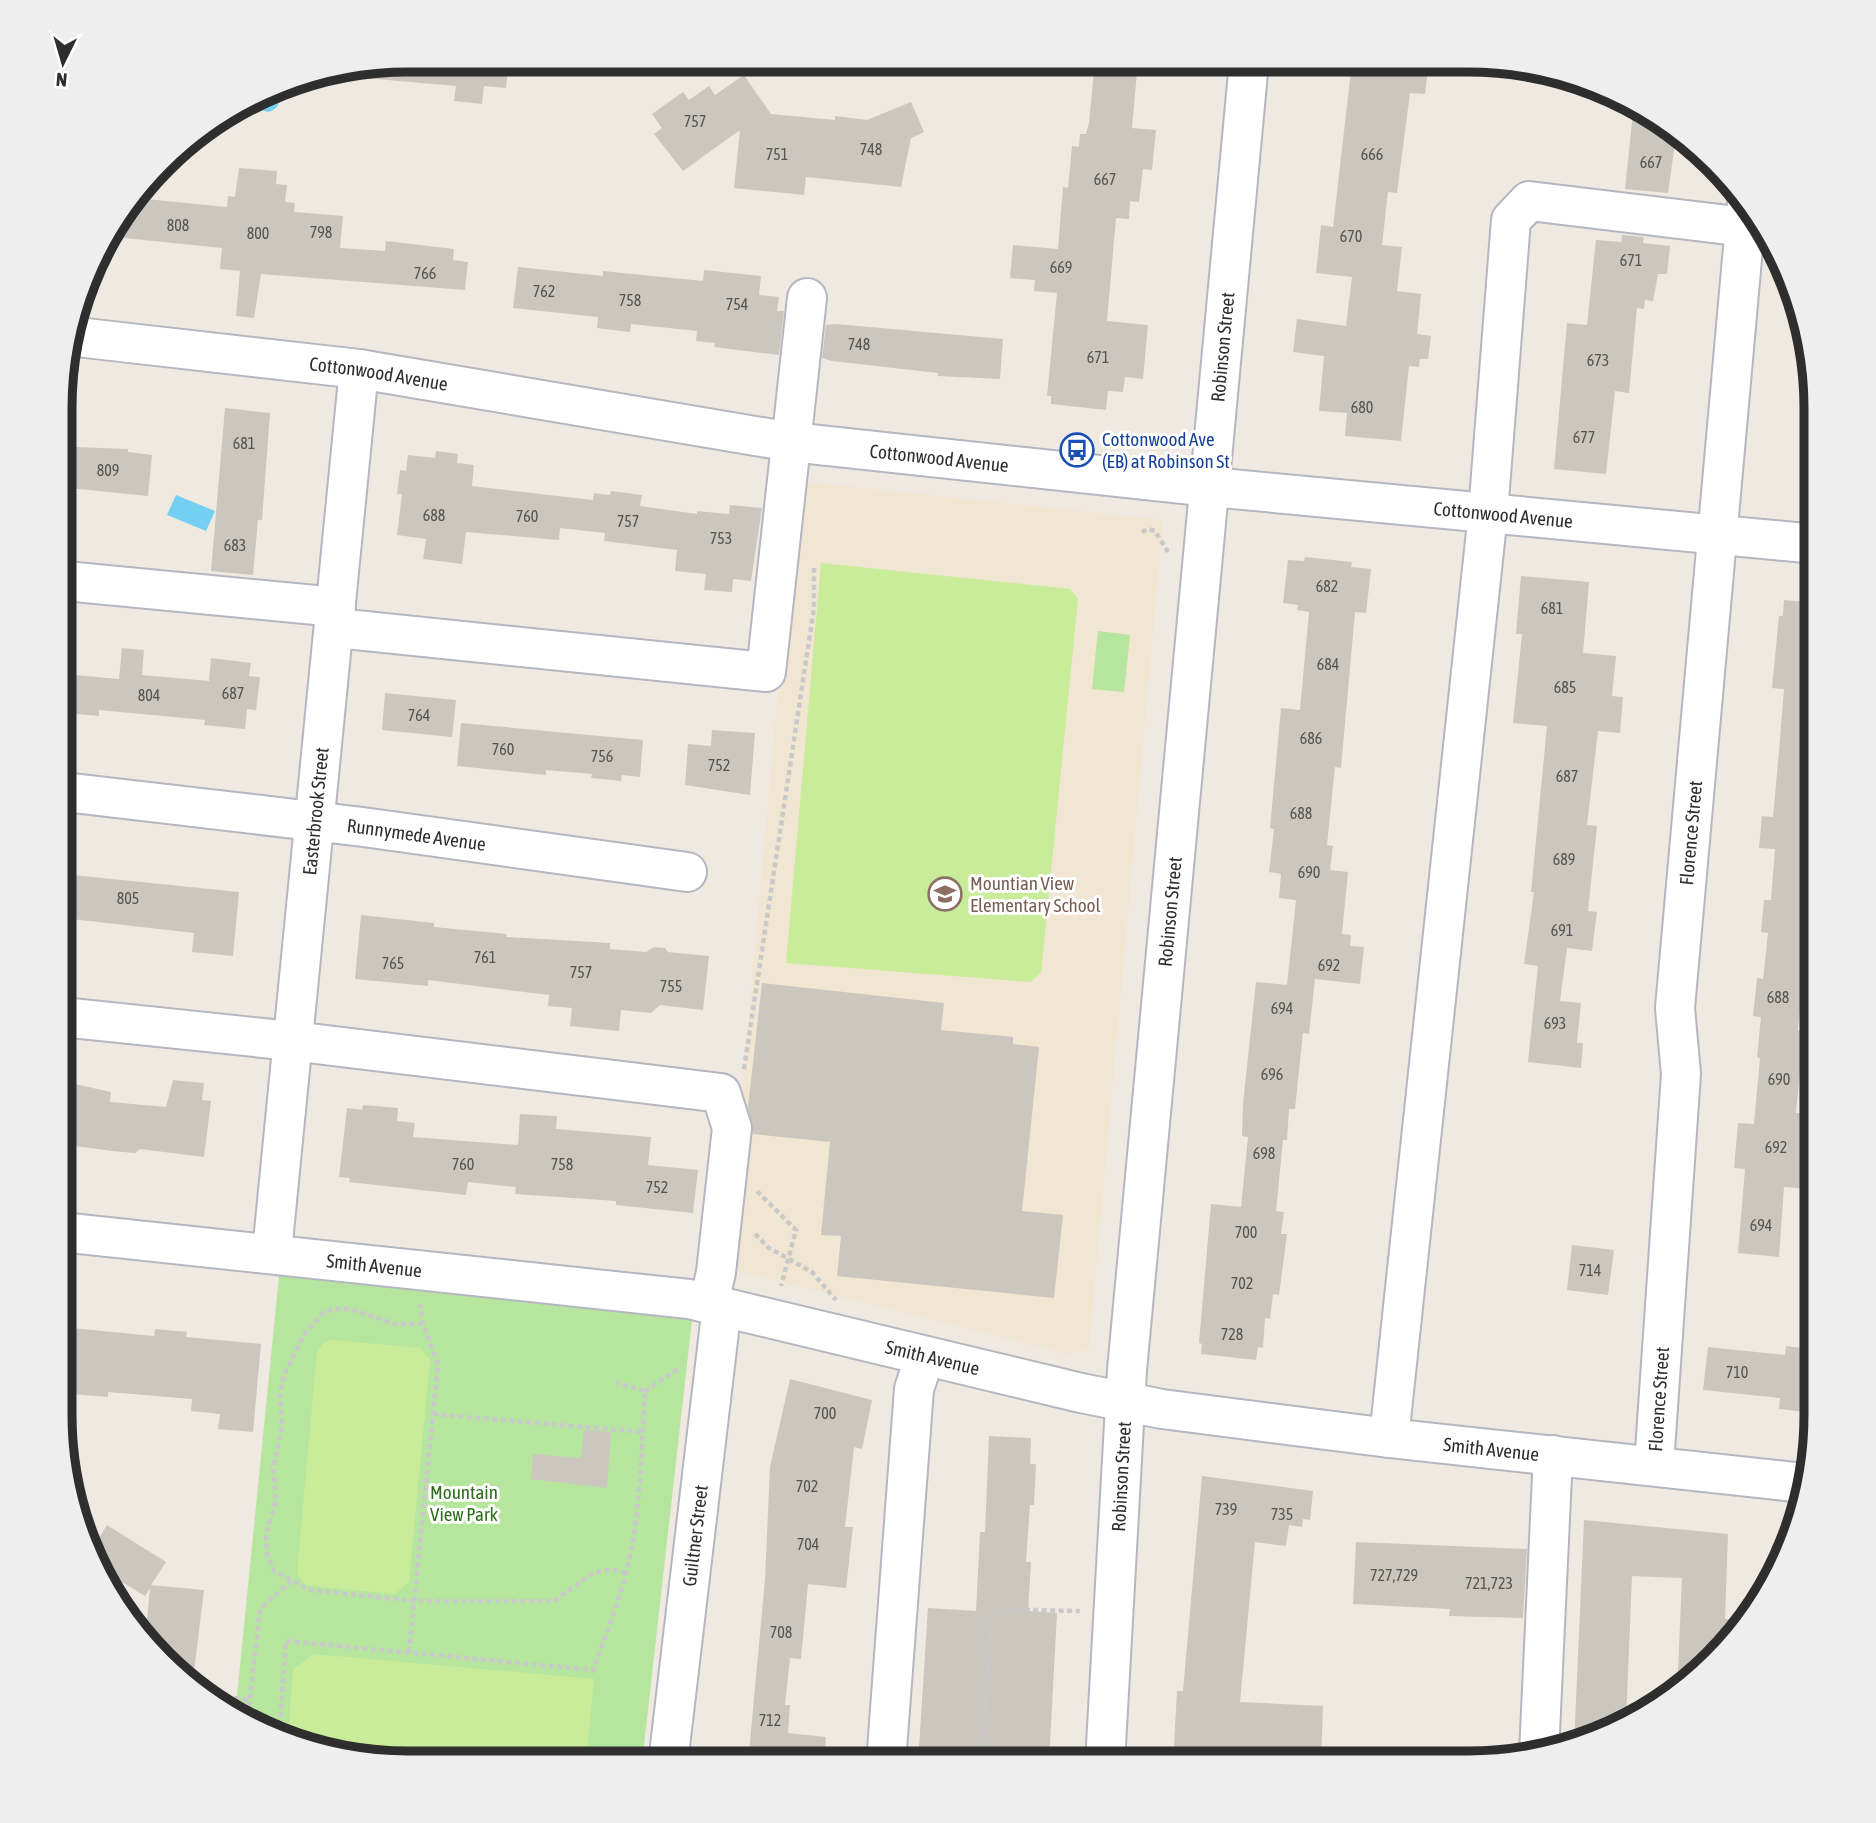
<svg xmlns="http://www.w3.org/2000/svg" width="1876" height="1823" font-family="'Asap Condensed',sans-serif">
<rect width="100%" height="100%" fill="#efe9e1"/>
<!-- education -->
<path fill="#f0e6d1" d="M 797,481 L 1163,520 L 1089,1349 L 1067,1354 L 726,1268 Z"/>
<!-- green -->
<g fill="#b6e59e">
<path d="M 1098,631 L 1130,635 L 1124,692 L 1092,689 Z"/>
<path d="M 279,1276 L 692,1320 L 642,1763 L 385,1763 L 253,1727 L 235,1716 Z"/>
</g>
<!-- pitch -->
<g fill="#c9ec9a">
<path d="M 821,563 L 1070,589 L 1078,599 L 1041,973 L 1030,982 L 786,963 Z"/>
<path d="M 333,1340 L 421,1348 L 430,1360 L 409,1582 L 395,1594 L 311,1586 L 304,1584 L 297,1573 L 317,1351 L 325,1342 Z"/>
<path d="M 313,1654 L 594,1679 L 586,1763 L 385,1763 L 288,1737 L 293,1670 Z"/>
</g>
<!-- water -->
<g fill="#75cff0">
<path d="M 279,87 C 280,99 281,109 268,112 L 256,108 L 254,102 Z"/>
<path d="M 176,495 L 215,511 L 206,531 L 167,515 Z"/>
</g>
<!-- building -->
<g fill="#cbc7bf">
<path d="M 408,60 L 509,60 L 506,88 L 484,86 L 482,104 L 454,101 L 456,86 L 353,77 L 352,69 Z"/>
<path d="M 1095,61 L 1138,61 L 1132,128 L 1156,130 L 1152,170 L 1143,169 L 1139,202 L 1130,201 L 1129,219 L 1116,218 L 1107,321 L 1148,325 L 1143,379 L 1125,377 L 1123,392 L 1108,391 L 1106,410 L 1051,404 L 1051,396 L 1047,396 L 1057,293 L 1034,291 L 1035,280 L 1010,278 L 1013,245 L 1058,249 L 1063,187 L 1068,188 L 1072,146 L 1079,147 L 1080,134 L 1086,134 L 1089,123 Z"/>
<path d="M 1352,62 L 1429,62 L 1425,94 L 1410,93 L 1397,193 L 1388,192 L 1382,245 L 1402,247 L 1397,291 L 1421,294 L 1417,334 L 1431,336 L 1428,359 L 1420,359 L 1419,367 L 1409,366 L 1401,441 L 1345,436 L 1347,413 L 1319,411 L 1324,356 L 1293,352 L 1297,319 L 1346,326 L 1352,277 L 1316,273 L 1321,225 L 1333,227 Z"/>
<path d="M 744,75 L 771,114 L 835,120 L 835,116 L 867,120 L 911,102 L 924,132 L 911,138 L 901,187 L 806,177 L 804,195 L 734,188 L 740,130 L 683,171 L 654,134 L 662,128 L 652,114 L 683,92 L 689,100 L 709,86 L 715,95 Z"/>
<path d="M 1634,103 L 1642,106 L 1676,136 L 1668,193 L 1625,189 Z"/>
<path d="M 239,168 L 277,171 L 276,184 L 287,185 L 285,202 L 295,203 L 294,212 L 343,216 L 340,248 L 385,251 L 386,241 L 454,249 L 453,260 L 468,262 L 465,290 L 261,274 L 254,318 L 236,316 L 240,271 L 220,269 L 222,248 L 105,236 L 136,198 L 227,207 L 228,196 L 235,197 Z"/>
<path d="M 1622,235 L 1644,237 L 1643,243 L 1670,246 L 1667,274 L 1658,274 L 1653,301 L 1645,300 L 1644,309 L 1637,308 L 1629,393 L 1615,391 L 1606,474 L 1554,469 L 1567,323 L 1587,325 L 1596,240 L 1621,242 Z"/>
<path d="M 518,267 L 603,276 L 603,271 L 703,281 L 704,270 L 761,276 L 759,295 L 779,297 L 777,311 L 784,311 L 779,355 L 714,347 L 715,343 L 696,341 L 697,331 L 631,324 L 630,332 L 597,328 L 598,317 L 513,308 Z"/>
<path d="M 836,324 L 1003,339 L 1000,379 L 938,376 L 938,373 L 832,361 L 822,358 L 826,325 Z"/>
<path d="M 225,408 L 270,413 L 262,520 L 258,520 L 253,575 L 211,571 Z"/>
<path d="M 74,447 L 128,449 L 128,452 L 152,455 L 148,496 L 70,488 L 70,485 L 65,485 L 66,449 L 74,450 Z"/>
<path d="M 436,451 L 458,454 L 457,463 L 474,465 L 472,486 L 593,500 L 594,493 L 610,495 L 611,491 L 642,495 L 640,506 L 697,514 L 697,511 L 729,514 L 730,505 L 762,508 L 751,581 L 733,579 L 732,592 L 704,590 L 706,574 L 675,571 L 677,550 L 604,541 L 605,533 L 560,528 L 559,540 L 466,532 L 462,564 L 423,559 L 426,539 L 397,535 L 402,494 L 397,494 L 400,470 L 406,471 L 408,455 L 435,458 Z"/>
<path d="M 1305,557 L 1352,562 L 1351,567 L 1371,569 L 1366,613 L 1355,612 L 1341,768 L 1335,767 L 1327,845 L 1333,846 L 1330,870 L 1348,872 L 1342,934 L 1351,935 L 1350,946 L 1364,947 L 1360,984 L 1315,979 L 1309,1034 L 1303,1033 L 1295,1109 L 1289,1109 L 1287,1140 L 1283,1140 L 1276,1211 L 1284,1212 L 1281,1234 L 1287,1234 L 1279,1295 L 1273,1294 L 1270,1319 L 1265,1318 L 1263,1348 L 1258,1347 L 1256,1360 L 1201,1354 L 1202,1344 L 1199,1343 L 1211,1204 L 1241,1207 L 1248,1137 L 1242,1136 L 1243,1104 L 1256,982 L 1287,985 L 1296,900 L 1279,898 L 1281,874 L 1269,872 L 1274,829 L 1270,828 L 1281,708 L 1300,710 L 1309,612 L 1297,610 L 1298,605 L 1283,603 L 1288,560 L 1304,561 Z"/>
<path d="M 1521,576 L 1589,582 L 1583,653 L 1616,656 L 1612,696 L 1623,697 L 1620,733 L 1598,731 L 1587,825 L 1597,826 L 1588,911 L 1597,912 L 1592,951 L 1567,948 L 1560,1001 L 1581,1003 L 1577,1043 L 1583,1043 L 1581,1068 L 1528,1062 L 1538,966 L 1524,964 L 1534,892 L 1531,892 L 1547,726 L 1513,723 L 1522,634 L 1516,634 Z"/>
<path d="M 1784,600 L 1816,603 L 1816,896 L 1812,936 L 1807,936 L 1798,1030 L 1804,1030 L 1796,1113 L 1811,1114 L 1811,1120 L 1816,1120 L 1816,1190 L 1784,1187 L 1779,1257 L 1738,1253 L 1745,1169 L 1734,1168 L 1738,1123 L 1754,1124 L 1760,1058 L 1757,1057 L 1761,1017 L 1753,1016 L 1757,978 L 1763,979 L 1768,933 L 1761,932 L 1764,900 L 1771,900 L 1775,849 L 1759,848 L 1762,816 L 1773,817 L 1779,751 L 1784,689 L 1772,688 L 1779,616 L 1783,616 Z"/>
<path d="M 122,648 L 144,650 L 142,675 L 209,681 L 211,658 L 251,663 L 249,676 L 260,677 L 256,710 L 247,709 L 245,729 L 204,725 L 205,720 L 99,710 L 99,716 L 64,713 L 64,674 L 119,679 Z"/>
<path d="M 385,693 L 456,700 L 452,737 L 382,730 Z"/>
<path d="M 461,723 L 643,740 L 640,777 L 622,775 L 621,781 L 591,778 L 592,774 L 546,770 L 546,775 L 457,766 Z"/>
<path d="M 712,730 L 755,733 L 750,795 L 685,785 L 688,744 L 711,746 Z"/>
<path d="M 63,874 L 239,892 L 233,956 L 192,952 L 194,933 L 63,918 Z"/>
<path d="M 361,915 L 434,923 L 434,927 L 507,934 L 506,937 L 610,943 L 610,949 L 646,952 L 654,947 L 665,948 L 668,952 L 709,956 L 703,1010 L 660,1005 L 651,1013 L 621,1010 L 619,1031 L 570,1026 L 572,1008 L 548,1006 L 549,995 L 428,980 L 428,986 L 355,979 Z"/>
<path d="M 762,983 L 944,1003 L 941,1030 L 1013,1037 L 1013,1044 L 1039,1047 L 1022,1211 L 1063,1215 L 1054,1298 L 837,1276 L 841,1236 L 821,1235 L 830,1142 L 753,1134 L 748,1107 Z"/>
<path d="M 173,1080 L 204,1083 L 202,1100 L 211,1101 L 204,1157 L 140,1149 L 135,1153 L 112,1151 L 68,1145 L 75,1084 L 111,1092 L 110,1102 L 166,1107 Z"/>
<path d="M 363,1105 L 398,1108 L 397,1121 L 415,1123 L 413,1137 L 518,1145 L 520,1114 L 557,1116 L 556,1129 L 651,1137 L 648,1165 L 698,1170 L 693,1213 L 616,1205 L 616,1201 L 515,1194 L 516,1187 L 468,1182 L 466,1195 L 349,1182 L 350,1178 L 339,1177 L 347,1108 L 362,1110 Z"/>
<path d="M 1572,1245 L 1614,1250 L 1608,1295 L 1567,1290 Z"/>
<path d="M 61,1327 L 154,1336 L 155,1329 L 187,1332 L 186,1337 L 261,1344 L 253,1432 L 218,1429 L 220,1414 L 191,1411 L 192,1399 L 108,1392 L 108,1397 L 60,1393 Z"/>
<path d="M 1786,1346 L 1816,1350 L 1816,1413 L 1779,1409 L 1780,1398 L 1703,1390 L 1708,1347 L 1785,1355 Z"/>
<path d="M 790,1379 L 872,1400 L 862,1449 L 854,1447 L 845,1527 L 853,1527 L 846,1588 L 808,1584 L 801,1659 L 790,1658 L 785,1705 L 790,1705 L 788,1733 L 826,1737 L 824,1763 L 748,1763 L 765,1580 L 770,1467 Z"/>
<path d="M 584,1430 L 611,1432 L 607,1488 L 531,1479 L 533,1454 L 581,1458 Z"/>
<path d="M 989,1436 L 1031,1438 L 1030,1464 L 1036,1464 L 1034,1505 L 1030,1505 L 1026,1562 L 1031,1562 L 1028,1611 L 1057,1613 L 1049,1763 L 918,1763 L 928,1608 L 976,1611 L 980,1532 L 985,1532 Z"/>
<path d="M 1202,1476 L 1313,1491 L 1310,1520 L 1303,1519 L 1302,1527 L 1289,1525 L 1286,1546 L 1255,1542 L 1240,1702 L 1323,1706 L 1321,1763 L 1173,1763 L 1177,1691 L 1183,1691 Z"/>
<path d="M 1584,1520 L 1728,1534 L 1725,1619 L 1729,1619 L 1728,1647 L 1677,1693 L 1682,1578 L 1632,1576 L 1626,1721 L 1574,1746 Z"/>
<path d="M 107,1525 L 166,1562 L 151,1585 L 204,1590 L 192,1688 L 145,1641 L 150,1588 L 145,1596 L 97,1567 L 89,1554 Z"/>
<path d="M 1356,1542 L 1527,1549 L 1523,1618 L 1449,1616 L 1450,1609 L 1353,1604 Z"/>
</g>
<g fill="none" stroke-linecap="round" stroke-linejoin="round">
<defs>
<g id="minor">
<path id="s1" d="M 68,336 L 359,369 L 791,442 L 1211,487 L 1816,544"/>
<path d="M 65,581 L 336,607"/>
<path d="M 336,628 L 766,672 L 807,298"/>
<path id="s2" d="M 64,792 L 363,827 L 687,872"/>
<path d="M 62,1017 L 292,1041 L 721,1093 L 732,1128 L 716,1272 L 709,1303"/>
<path id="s3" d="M 61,1232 L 689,1299 L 1081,1393 L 1162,1409 L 1389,1438 L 1804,1483"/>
<path id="s4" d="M 272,1252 L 359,369"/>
<path d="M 1389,1438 L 1488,513 L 1511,220 L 1529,201 L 1745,227"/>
<path id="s5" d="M 1654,1465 L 1681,1074 L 1675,1008 L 1747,203"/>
<path d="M 1539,1753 L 1553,1455"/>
<path id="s6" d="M 668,1763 L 722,1306"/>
<path d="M 886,1763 L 914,1389 L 925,1356"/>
<path id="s7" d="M 1105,1763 L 1127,1370 L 1249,62"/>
</g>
</defs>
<!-- minor casing -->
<use href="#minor" stroke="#b4b7c1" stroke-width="42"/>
<!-- path -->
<g stroke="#c9c9c9" stroke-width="4.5" stroke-dasharray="5 3.5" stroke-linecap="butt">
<path d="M 1142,532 L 1148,529 L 1155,531 L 1168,552"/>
<path d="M 744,1069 L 814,608 L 814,568"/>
<path d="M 757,1191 L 796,1230 L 781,1286"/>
<path d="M 755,1234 L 769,1248 L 812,1272 L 836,1300"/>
<path d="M 423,1324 L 395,1324 L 350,1309 L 335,1309 L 323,1313 L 305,1333 L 284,1375 L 280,1392 L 282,1426 L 273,1470 L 276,1500 L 266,1535 L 267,1553 L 274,1571 L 310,1590 L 414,1601 L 554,1601 L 593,1573 L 611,1569 L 626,1573"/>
<path d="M 645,1391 L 681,1367"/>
<path d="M 433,1414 L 642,1432"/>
<path d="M 409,1652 L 438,1364 L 423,1324 L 420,1304"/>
<path d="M 200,1694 L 250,1700"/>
<path d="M 247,1724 L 260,1609 L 290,1582"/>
<path d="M 279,1734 L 286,1641 L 593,1670 C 604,1638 618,1606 626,1573 C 641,1515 641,1451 645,1391 L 616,1383"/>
<path d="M 982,1763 L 992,1609 L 1080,1611"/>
</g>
<!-- minor -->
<use href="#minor" stroke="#fff" stroke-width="38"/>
</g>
<!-- icons -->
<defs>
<symbol id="bus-ring" viewBox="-11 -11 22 22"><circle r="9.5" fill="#fff" stroke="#1a4fb4" stroke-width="1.5"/><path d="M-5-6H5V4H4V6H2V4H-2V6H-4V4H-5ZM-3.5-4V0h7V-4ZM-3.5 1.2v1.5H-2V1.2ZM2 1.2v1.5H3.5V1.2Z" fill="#1a4fb4"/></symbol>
<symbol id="school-ring" viewBox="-11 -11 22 22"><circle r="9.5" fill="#fff" stroke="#8d6e63" stroke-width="1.5"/><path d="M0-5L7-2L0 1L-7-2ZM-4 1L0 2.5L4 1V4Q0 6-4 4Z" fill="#8d6e63"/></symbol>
</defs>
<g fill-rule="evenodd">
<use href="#bus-ring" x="1058" y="431" width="38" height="38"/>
<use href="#school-ring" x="926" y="875" width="38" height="38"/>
</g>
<g text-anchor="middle" stroke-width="6" stroke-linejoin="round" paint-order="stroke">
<!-- number labels -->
<g font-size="16" fill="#555452">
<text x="695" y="127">757</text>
<text x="871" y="155">748</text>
<text x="777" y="160">751</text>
<text x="1372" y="160">666</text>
<text x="1651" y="168">667</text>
<text x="1105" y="185">667</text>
<text x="178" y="231">808</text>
<text x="321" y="238">798</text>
<text x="258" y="239">800</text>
<text x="1351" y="242">670</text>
<text x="1631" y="266">671</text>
<text x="1061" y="273">669</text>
<text x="425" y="279">766</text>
<text x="544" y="297">762</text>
<text x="630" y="306">758</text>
<text x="737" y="310">754</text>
<text x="859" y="350">748</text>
<text x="1098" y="363">671</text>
<text x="1598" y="366">673</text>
<text x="1362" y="413">680</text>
<text x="1584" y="443">677</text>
<text x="244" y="449">681</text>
<text x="108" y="476">809</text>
<text x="434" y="521">688</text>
<text x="527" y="522">760</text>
<text x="628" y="527">757</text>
<text x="721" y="544">753</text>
<text x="235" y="551">683</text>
<text x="1327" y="592">682</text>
<text x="1552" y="614">681</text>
<text x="1328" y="670">684</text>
<text x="1565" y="693">685</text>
<text x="233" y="699">687</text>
<text x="149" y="701">804</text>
<text x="419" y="721">764</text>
<text x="1311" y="744">686</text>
<text x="503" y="755">760</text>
<text x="602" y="762">756</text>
<text x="719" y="771">752</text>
<text x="1567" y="782">687</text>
<text x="1301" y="819">688</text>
<text x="1564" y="865">689</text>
<text x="1309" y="878">690</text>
<text x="128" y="904">805</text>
<text x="1562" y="936">691</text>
<text x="485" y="963">761</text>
<text x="393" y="969">765</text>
<text x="1329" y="971">692</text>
<text x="581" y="978">757</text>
<text x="671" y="992">755</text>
<text x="1778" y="1003">688</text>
<text x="1282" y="1014">694</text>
<text x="1555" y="1029">693</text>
<text x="1272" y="1080">696</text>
<text x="1779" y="1085">690</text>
<text x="1776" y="1153">692</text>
<text x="1264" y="1159">698</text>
<text x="463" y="1170">760</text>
<text x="562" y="1170">758</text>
<text x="657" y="1193">752</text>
<text x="1761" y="1231">694</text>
<text x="1246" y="1238">700</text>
<text x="1590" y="1276">714</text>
<text x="1242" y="1289">702</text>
<text x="1232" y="1340">728</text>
<text x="1737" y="1378">710</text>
<text x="825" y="1419">700</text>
<text x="807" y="1492">702</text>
<text x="1226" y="1515">739</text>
<text x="1282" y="1520">735</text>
<text x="808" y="1550">704</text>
<text x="1394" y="1581">727,729</text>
<text x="1489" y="1589">721,723</text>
<text x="781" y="1638">708</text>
<text x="770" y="1726">712</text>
</g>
<!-- street labels -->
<g font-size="19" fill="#2e2e2e" stroke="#fff">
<text dy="7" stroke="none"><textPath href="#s7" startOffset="1421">Robinson Street</textPath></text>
<text dy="7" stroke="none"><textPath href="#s1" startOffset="313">Cottonwood Avenue</textPath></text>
<text dy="7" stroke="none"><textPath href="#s1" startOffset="880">Cottonwood Avenue</textPath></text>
<text dy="7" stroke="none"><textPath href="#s1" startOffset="1447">Cottonwood Avenue</textPath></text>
<text dy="7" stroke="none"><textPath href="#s4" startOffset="443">Easterbrook Street</textPath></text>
<text dy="7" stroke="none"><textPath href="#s5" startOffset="634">Florence Street</textPath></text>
<text dy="7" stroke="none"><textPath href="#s2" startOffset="355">Runnymede Avenue</textPath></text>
<text dy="7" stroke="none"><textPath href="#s7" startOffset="854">Robinson Street</textPath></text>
<text dy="7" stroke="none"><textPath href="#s3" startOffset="315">Smith Avenue</textPath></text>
<text dy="7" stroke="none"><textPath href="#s3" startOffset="882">Smith Avenue</textPath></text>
<text dy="7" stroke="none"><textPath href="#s5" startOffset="66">Florence Street</textPath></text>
<text dy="7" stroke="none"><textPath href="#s3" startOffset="1449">Smith Avenue</textPath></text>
<text dy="7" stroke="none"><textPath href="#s7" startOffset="287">Robinson Street</textPath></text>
<text dy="7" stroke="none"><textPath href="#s6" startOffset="229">Guiltner Street</textPath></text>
</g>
<!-- transit labels -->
<g font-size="19" fill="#164399" stroke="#fff" text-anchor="start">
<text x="1102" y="446">Cottonwood Ave<tspan x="1102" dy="22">(EB) at Robinson St</tspan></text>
</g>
<!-- education labels -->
<g font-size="19" fill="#785e54" stroke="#fff" text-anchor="start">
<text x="970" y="890">Mountian View<tspan x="970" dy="22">Elementary School</tspan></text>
</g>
<!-- park labels -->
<g font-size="19" fill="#2c6e1b" stroke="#fff">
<text x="464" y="1499">Mountain<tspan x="464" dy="22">View Park</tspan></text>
</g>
</g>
<!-- crop -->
<path d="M0 0H1876V1823H0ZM408 72H1468A336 336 0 0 1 1804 408V1415A336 336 0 0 1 1468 1751H408A336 336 0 0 1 72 1415V408A336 336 0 0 1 408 72Z" fill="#eee" fill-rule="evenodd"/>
<path fill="none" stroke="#2e2e2e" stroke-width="9" d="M408 72H1468A336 336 0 0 1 1804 408V1415A336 336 0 0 1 1468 1751H408A336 336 0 0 1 72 1415V408A336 336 0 0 1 408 72Z"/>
<!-- north arrow -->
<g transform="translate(63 63) rotate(185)" stroke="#ffffff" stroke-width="5" paint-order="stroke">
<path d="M0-5L12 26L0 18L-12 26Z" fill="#2e2e2e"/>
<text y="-10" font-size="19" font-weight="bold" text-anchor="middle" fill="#2e2e2e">N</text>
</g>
</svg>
